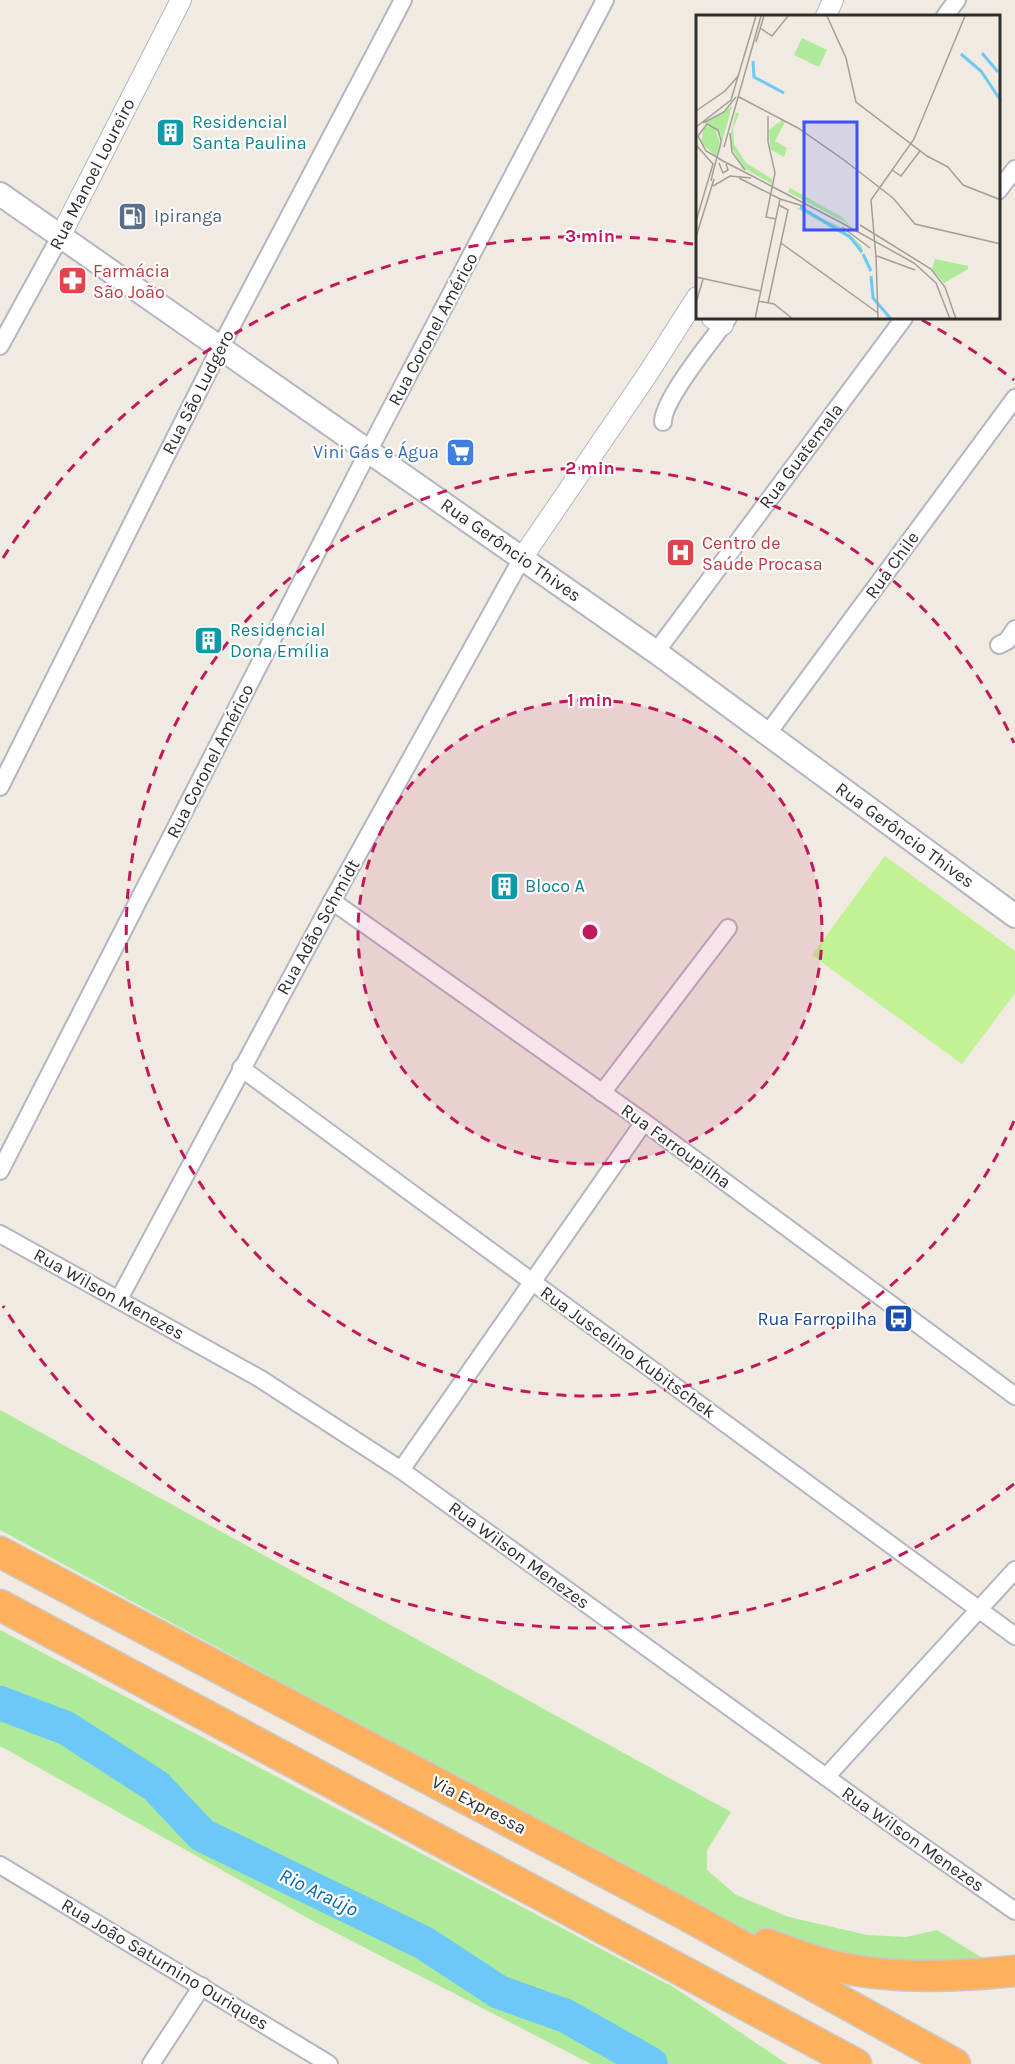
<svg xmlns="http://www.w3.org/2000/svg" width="1015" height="2064" font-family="Karla,sans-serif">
<rect width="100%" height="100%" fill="#f0eae0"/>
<!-- green -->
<g fill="#aeea99">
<path d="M 0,1410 L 731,1812 L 707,1850 L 707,1870 L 736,1895 L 789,1917 L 867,1935 L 906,1937 L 937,1930 L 994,1965 L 932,1965 L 799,1948 L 737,1929 L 0,1530 Z"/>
<path d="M 0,1630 L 675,1988 L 787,2064 L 591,2064 L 313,1921 L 0,1746 Z"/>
</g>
<!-- pitch -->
<path fill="#c2f294" d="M 885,856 L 1015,951 L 1015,993 L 962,1064 L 812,955 Z"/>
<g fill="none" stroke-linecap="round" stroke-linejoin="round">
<!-- river -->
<path stroke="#6cc8f9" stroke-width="34" d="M 0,1703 L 66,1728 L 156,1786 L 202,1835 L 424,1943 L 499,1992 L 566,2016 L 651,2064"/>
<defs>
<g id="minor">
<path d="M 945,16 L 957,0"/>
<path d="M 998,191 L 1015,169"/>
<path d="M 0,346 L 61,235"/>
<path d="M 663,422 C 663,399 713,339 728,318"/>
<path d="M 999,645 L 1007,641 L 1015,629"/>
<path d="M 656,652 L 904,318"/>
<path d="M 768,733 L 1015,398"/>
<path d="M 0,787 L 220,348 L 403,0"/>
<path d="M 332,901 L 644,1122 L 1015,1396"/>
<path d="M 241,1068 L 1015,1636"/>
<path d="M 602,1093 L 728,928"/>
<path d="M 0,1171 L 368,452 L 605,0"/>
<path d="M 0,1234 L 259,1378 L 401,1470 L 905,1834 L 1015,1911"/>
<path d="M 119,1299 L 332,901 L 522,558"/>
<path d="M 401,1470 L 644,1122"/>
<path d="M 826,1777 L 1015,1570"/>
<path d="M 0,1865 L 329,2064"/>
<path d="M 151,2064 L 202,1986"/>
</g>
<g id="tertiary">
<path d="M 826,16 L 833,0"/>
<path d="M 61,235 L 181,0"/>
<path d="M 712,318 L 723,325"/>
<path d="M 522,558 L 647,375 L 697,297"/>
</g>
<path id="secondary" d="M 0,194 L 656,652 L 1015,916"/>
<g id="motorway">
<path d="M 0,1552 L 686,1915 L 955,2064"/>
<path d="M 0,1605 L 856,2064"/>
<path d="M 767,1944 C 789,1952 811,1961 834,1966 C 891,1980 957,1977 1015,1971"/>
</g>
</defs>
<!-- minor casing -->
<use href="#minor" stroke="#b4b5c2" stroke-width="20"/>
<!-- tertiary casing -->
<use href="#tertiary" stroke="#b4b5c2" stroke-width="22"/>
<!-- secondary casing -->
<use href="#secondary" stroke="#b4b5c2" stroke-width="26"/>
<!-- motorway casing -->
<use href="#motorway" stroke="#c9c9c9" stroke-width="33"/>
<!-- minor -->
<use href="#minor" stroke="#fff" stroke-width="16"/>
<!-- tertiary -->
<use href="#tertiary" stroke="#fff" stroke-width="20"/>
<!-- secondary -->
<use href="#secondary" stroke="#fff" stroke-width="22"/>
<!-- motorway -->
<use href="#motorway" stroke="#ffb05c" stroke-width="30"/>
</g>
<!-- distance rings -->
<circle cx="590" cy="932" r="232" fill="#c2185b" fill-opacity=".12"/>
<g fill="none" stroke="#c2185b" stroke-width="3" stroke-dasharray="10 8">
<circle cx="590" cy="932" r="232"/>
<path d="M1014 1121A464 464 0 1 1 1014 743"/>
<path d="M1014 1484A696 696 0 0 1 3 1306M3 558A696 696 0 0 1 693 244M922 320A696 696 0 0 1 1014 380"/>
</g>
<!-- icons -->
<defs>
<symbol id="building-square" viewBox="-11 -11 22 22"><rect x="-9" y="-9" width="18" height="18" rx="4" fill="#0f9aa8" stroke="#fff"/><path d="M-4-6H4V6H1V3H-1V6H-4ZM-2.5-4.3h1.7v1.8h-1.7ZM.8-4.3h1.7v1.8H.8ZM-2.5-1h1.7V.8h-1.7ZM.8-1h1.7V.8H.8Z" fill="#fff"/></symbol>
<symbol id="fuel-square" viewBox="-11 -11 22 22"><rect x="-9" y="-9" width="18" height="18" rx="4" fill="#5c6f8a" stroke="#fff"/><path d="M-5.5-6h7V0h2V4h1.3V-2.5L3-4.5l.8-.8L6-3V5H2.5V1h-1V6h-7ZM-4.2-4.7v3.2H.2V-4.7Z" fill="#fff"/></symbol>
<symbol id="pharmacy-square" viewBox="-11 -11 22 22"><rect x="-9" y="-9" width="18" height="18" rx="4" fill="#e0444e" stroke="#fff"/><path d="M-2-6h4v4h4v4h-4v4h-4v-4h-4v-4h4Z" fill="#fff"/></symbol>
<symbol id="supermarket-square" viewBox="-11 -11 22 22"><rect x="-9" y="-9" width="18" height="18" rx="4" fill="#3f7fe0" stroke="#fff"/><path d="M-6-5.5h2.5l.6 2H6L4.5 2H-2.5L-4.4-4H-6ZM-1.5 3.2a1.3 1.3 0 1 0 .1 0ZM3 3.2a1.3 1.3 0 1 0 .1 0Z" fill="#fff"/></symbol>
<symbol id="hospital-square" viewBox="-11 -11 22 22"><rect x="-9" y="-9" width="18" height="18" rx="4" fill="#e0444e" stroke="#fff"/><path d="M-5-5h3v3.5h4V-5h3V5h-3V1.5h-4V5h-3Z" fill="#fff"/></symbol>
<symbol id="bus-square" viewBox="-11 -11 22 22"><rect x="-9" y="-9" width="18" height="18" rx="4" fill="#1a4fb4" stroke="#fff"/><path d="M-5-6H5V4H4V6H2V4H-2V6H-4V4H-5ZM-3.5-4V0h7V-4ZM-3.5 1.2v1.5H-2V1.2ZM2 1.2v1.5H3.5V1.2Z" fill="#fff"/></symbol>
</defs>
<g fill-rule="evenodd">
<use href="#building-square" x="154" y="116" width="33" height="33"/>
<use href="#fuel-square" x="116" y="200" width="33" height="33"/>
<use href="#pharmacy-square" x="56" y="264" width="33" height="33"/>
<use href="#supermarket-square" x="444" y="436" width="33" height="33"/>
<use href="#hospital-square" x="664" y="536" width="33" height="33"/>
<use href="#building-square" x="192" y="624" width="33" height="33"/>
<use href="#building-square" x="488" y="870" width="33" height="33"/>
<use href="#bus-square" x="882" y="1302" width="33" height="33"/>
</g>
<g text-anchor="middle" stroke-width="4.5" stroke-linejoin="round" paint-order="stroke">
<!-- culture labels -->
<g font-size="18" fill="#0d838f" stroke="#fff" text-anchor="start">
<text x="192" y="128">Residencial<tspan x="192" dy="21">Santa Paulina</tspan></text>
<text x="230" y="636">Residencial<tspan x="230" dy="21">Dona Emília</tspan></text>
<text x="525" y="892">Bloco A</text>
</g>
<!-- street labels -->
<g font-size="18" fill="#2e2e2e" stroke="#fff">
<text transform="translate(92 174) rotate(-63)" y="6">Rua Manoel Loureiro</text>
<text transform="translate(433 329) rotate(-62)" y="6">Rua Coronel Américo</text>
<text transform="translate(198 392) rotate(-63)" y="6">Rua São Ludgero</text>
<text transform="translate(801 456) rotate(-53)" y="6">Rua Guatemala</text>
<text transform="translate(511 550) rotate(35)" y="6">Rua Gerôncio Thives</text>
<text transform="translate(892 565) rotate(-54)" y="6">Rua Chile</text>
<text transform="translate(210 761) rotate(-63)" y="6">Rua Coronel Américo</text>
<text transform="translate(905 835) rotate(36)" y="6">Rua Gerôncio Thives</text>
<text transform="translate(318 927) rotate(-61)" y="6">Rua Adão Schmidt</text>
<text transform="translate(676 1146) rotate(36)" y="6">Rua Farroupilha</text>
<text transform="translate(109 1294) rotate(29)" y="6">Rua Wilson Menezes</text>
<text transform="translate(628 1352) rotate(36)" y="6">Rua Juscelino Kubitschek</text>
<text transform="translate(519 1555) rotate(36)" y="6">Rua Wilson Menezes</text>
<text transform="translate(479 1805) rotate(28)" y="6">Via Expressa</text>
<text transform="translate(913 1839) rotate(35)" y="6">Rua Wilson Menezes</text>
<text transform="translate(165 1964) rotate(31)" y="6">Rua João Saturnino Ouriques</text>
</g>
<!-- service labels -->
<g font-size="18" fill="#4e5e75" stroke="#fff" text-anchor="start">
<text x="154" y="222">Ipiranga</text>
</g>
<!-- health labels -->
<g font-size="18" fill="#be3a42" stroke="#fff" text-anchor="start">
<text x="93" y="277">Farmácia<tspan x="93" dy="21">São João</tspan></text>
<text x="702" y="549">Centro de<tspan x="702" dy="21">Saúde Procasa</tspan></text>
</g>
<!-- shop labels -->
<g font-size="18" fill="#366cbe" stroke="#fff" text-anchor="end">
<text x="439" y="458">Vini Gás e Água</text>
</g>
<!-- transit labels -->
<g font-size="18" fill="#164399" stroke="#fff" text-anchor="end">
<text x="877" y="1325">Rua Farropilha</text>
</g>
<!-- water labels -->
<g font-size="20" font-style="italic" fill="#0265ae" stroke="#fff">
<text transform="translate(319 1892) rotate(26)" y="7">Rio Araújo</text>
</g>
</g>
<!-- overview -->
<g transform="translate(696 15)">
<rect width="304" height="304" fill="#f0eae0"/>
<path d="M 106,23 L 131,35 L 123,52 L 98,40 ZM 36,91 L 26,127 L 25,120 L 9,108 ZM 40,97 L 43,99 L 37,113 L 38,129 L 50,148 L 76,164 L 76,169 L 49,154 L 35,132 L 35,118 ZM 86,105 L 89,107 L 79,126 L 91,133 L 88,142 L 74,134 L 73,115 ZM 8,111 L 19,113 L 24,129 L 20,141 L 5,128 ZM 94,173 L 146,202 L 154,210 L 92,177 ZM 97,191 L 143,211 L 165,230 L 167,236 L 165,239 L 156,225 ZM 239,244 L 272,251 L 272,254 L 248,268 L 236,254 Z" fill="#aeea99"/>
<path fill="none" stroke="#6cc8f9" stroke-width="3" d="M 286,38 L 302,57M 265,39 L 285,56 L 305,86M 57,46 L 58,62 L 88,78M 104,192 L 154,222 L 166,237M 167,239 L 175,256M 175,261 L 177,283 L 195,304"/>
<path fill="none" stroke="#a29f99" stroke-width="1.5" d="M 131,1 L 150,43 L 160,87 L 231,141 L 252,152 L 267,170 L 305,185M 64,13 L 76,21 L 92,1M 60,27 L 68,1M 43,82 L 102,113 L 148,145 L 197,183 L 219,209 L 305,229M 0,96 L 29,76 L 43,60M 72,101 L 72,127 L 79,158 L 70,202 L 80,204M 7,108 L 28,97 L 40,82M 0,112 L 35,85 L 60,1M 34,118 L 36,137 L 49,155M 0,130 L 17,149 L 0,206M 28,132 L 65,1M 23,148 L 27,158 L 32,155 L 30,149M 196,155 L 205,161 L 224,136M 43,163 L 84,184 L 59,304M 15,166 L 18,153 L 25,128 L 25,125 L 22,115 L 11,109 L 2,121 L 10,136 L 19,141 L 27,146 L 60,163 L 77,172 L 144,207 L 218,248 L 240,268 L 254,304M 17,171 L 34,161 L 55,163M 84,184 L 107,191M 164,210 L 235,254 L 249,272 L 260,304M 146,212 L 174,233M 0,222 L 18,164M 85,228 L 182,298M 180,241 L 182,304M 181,241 L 219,255M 180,242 L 175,185 L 218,124 L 269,1M 0,262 L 64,276M 62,286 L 78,289 L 97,304M 0,288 L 7,264M 72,288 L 92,195 L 83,190"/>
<path fill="#3e52ff" fill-opacity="0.15" stroke="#3e52ff" stroke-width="3" d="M 108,107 L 161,107 L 161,215 L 108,215 Z"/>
<rect width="304" height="304" fill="none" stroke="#2e2e2e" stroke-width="3"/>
</g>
<circle cx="590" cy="932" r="9" fill="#c2185b" stroke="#fff" stroke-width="3"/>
<g font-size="18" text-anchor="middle" font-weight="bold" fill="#c2185b" stroke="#fff" stroke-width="4.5" stroke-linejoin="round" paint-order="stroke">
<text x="590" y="242">3 min</text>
<text x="590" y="474">2 min</text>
<text x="590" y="706">1 min</text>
</g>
</svg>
